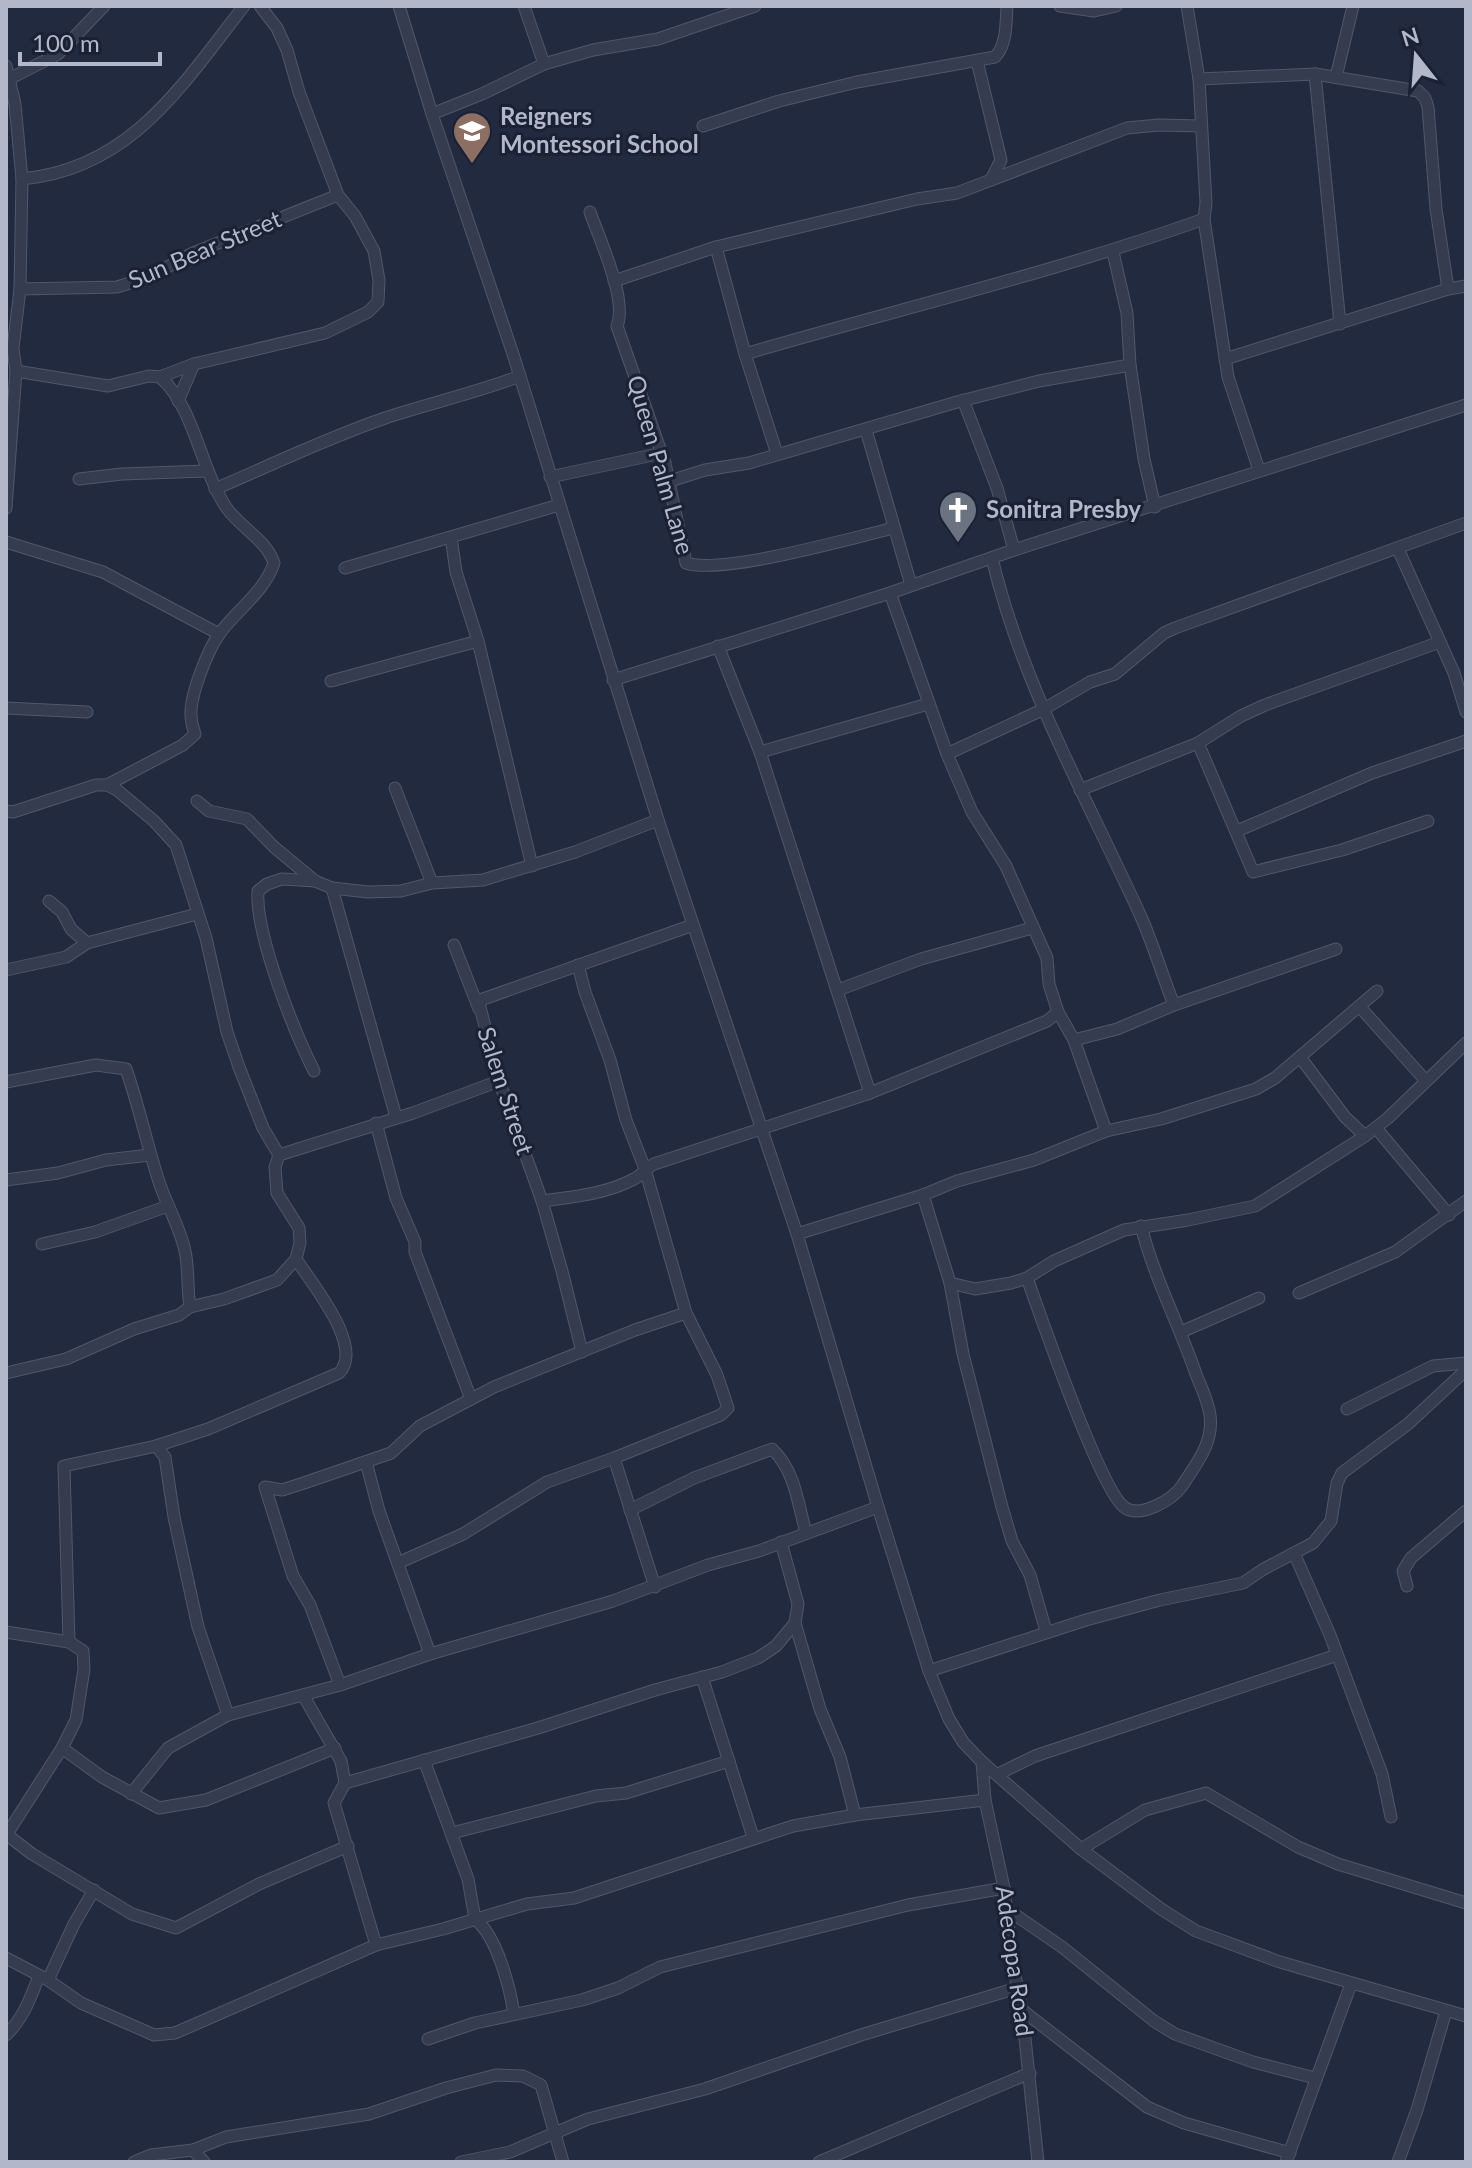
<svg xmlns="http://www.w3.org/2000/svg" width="1472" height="2168" font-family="Lato,sans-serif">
<rect width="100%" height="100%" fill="#222a40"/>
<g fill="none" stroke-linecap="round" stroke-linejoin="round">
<defs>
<g id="minor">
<path d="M 399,6 L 432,114 L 513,354 L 658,820 L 797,1234 L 878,1507 L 929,1671 L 949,1719 L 963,1742 L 982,1762 L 1081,1849 L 1161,1909 L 1196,1931 L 1280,1962 L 1466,2016"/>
<path d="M 524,6 L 544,64"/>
<path d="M 1060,6 L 1094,11 L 1116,6"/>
<path d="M 1187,6 L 1199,79 L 1206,203 L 1204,219 L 1228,377 L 1259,470"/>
<path d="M 977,61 L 1001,160 L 991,180"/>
<path d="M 6,66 L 15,104 L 22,179 L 20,289 L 13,348 L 16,371 L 6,508"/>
<path d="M 1315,74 L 1340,324"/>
<path d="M 1336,77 L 1353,6"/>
<path d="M 9,79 L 58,54 L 104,6"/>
<path d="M 1199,79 L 1315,74 L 1418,91 L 1425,98 L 1428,107 L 1436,209 L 1448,289"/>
<path d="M 432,114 L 482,94 L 544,64 L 593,50 L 658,39 L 755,6"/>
<path d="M 703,126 L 779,101 L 857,82 L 995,57 C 1007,45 1006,22 1007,6"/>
<path d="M 22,179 C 131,169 182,85 244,6"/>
<path d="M 590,212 C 599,238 628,300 617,326 L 665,463 L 686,563 C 723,575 851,538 894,528"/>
<path d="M 716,247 L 745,354 L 777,454"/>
<path d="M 1113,252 L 1127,313 L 1130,365 L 1144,459 L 1155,507"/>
<path d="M 614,281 L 716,247 L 917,199 L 957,193 L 1127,128 L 1159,125 L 1201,126"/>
<path d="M 20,289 L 117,287 L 149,277 L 193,253 L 338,195"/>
<path d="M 745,354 C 898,309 1053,273 1204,219"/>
<path d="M 1225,359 L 1448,289 L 1466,286"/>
<path d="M 16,371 L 108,386 L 149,376 L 160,377 L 194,364 L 325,333 L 368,312 L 378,302 L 379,280 L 374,251 L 355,216 L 338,195 L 299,92 L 287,50 L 277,28 L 260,6"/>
<path d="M 963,400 L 997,488 L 1014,550"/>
<path d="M 178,401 L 194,364"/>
<path d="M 866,430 L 911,585"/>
<path d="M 550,477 L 662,453"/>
<path d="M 79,479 L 122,474 L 206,471"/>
<path d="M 670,481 L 705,470 L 749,463 L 957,402 L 1039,381 L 1130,365"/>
<path d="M 215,489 C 271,465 327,438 385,418 C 430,403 476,393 520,376"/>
<path d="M 451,537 L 456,572 L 478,641 L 532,866"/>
<path d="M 6,542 L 103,572 L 219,634"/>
<path d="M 1398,549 L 1454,673 L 1466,712"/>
<path d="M 992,558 C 1022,685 1088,800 1142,919 C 1154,947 1163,977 1174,1005"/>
<path d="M 345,568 L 559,505"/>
<path d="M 890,593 L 947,754 L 972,812 L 1006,866 L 1047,958 L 1049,984 L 1058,1012 L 1074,1040 L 1106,1131"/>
<path d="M 718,646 L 760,752 L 870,1093"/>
<path d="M 613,680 L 890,593 L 1014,550 L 1466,405"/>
<path d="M 331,681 L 478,641"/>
<path d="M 6,708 L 87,712"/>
<path d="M 1198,743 L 1253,872 L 1342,850 L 1428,821"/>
<path d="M 760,752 L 928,704"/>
<path d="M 947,754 L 1044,709 L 1090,682 L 1115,674 L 1164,633 L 1175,628 L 1466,523"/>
<path d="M 107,785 L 183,745 L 195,734 C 193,728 191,721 191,715 C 190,695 208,649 220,633 C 237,610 265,591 274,563 C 266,539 240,528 226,507 C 200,468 194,406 160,377"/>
<path d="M 395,788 L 432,883"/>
<path d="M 1080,790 L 1198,743 L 1241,716 L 1265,705 L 1440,642"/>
<path d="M 197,801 L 209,811 L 247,819 L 274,847 L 315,881"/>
<path d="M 6,811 L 13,812 L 96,785 L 107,785 L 117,790 L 154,821 L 176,845 L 206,938 L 227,1032 L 239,1067 L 263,1128 L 279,1155"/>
<path d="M 1237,831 L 1372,773 L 1466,741"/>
<path d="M 332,888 L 396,1117"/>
<path d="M 49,901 L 62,912 L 71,929 L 87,943"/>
<path d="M 454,945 L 479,1009"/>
<path d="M 6,970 L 66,957 L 87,943 L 197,914"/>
<path d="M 838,990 L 921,959 L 1032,928"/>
<path d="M 1360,1007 L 1426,1081"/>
<path d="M 1074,1040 L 1117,1029 L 1174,1005 L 1336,949"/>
<path d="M 1300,1057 L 1345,1117 L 1365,1136"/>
<path d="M 314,1071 C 294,1031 255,934 258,891 L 267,884 L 282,879 L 315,881 L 332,888 L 368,892 L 401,891 L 432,883 L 483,880 L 575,852 L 658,820"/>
<path d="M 6,1082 L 96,1065 L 126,1069 C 139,1106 147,1145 159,1182 C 167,1206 180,1227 185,1251 C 189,1269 187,1289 190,1307"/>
<path d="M 376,1123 L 396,1198 L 415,1242 L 415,1252 L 471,1399"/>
<path d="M 1376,1128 L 1449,1215"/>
<path d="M 6,1180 L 58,1173 L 106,1160 L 150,1155"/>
<path d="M 923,1195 L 950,1283 L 963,1354 L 1002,1507 L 1012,1541 L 1030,1575 L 1046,1631"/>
<path d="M 542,1201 C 572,1197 606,1194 634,1179 C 641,1176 646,1168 654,1164 L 870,1093 L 1047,1021 L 1058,1012"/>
<path d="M 797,1234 L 923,1195 L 957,1181 L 1034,1160 L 1106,1131 L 1161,1119 L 1256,1089 L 1275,1078 L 1377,991"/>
<path d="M 42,1244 L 95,1232 L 168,1206"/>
<path d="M 1027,1278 C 1041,1317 1100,1489 1124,1507 C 1140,1519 1172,1500 1182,1486 C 1196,1464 1214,1443 1210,1415 C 1208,1401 1201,1387 1196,1374 C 1179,1325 1154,1277 1141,1226"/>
<path d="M 950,1283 L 975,1289 L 1011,1283 L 1027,1278 L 1054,1261 L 1124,1230 L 1188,1220 L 1255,1206 L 1365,1136 L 1388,1118 L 1466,1043"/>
<path d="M 1299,1293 L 1395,1252 L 1466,1201"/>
<path d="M 1181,1332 L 1259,1298"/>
<path d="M 582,1352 L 562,1271 L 542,1201 L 499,1081 L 479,1003 L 483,999 L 693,925"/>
<path d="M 6,1373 L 66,1359 L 134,1329 L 179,1315 L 190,1307 L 224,1299 L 277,1280 L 296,1259 L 300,1243 L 299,1228 L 277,1193 L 275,1167 L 279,1155 L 413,1113 L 499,1081"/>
<path d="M 1347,1409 L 1433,1366 L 1466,1363"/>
<path d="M 156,1446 L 208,1429 L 339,1373 C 365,1347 312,1284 296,1259"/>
<path d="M 614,1458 L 655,1587"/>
<path d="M 366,1462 L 379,1511 L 430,1654"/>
<path d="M 630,1510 L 694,1478 L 772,1449 C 795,1470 798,1504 806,1533"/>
<path d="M 1294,1553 L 1330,1635 L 1382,1774 L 1391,1817"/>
<path d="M 398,1563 L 463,1534 L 547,1482 L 614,1458 L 721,1415 L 728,1408 L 717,1375 L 686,1313 L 645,1169 L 626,1120 L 610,1060 L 585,992 L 578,965"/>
<path d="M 1407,1586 L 1403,1571 L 1411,1558 L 1466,1511"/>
<path d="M 795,1623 L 820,1709 L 840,1757 L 855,1815"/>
<path d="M 6,1632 L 69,1642 L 83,1651 L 84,1669 L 76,1720 L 62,1748 L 7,1834"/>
<path d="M 69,1642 L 64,1466 L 156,1446 L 165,1457 L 174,1517 L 198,1627 L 228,1715"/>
<path d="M 929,1671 L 1086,1620 L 1160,1600 L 1243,1583 L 1262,1570 L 1313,1543 L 1331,1521 L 1337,1483 L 1342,1473 L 1408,1424 L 1466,1370"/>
<path d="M 702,1677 L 753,1837"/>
<path d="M 340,1685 L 310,1605 L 293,1576 L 265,1487 L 282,1490 L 304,1483 L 391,1453 L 420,1426 L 494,1387 L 635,1330 L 686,1313"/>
<path d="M 303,1695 L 341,1761 L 345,1783"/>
<path d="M 62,1748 L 102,1777 L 159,1808 L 206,1800 L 335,1748"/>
<path d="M 424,1760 L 468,1879 L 475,1919 C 497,1936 510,1988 514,2014"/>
<path d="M 982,1762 L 985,1800 L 1004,1888 L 1013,1965 L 1022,2010 L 1038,2162"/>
<path d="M 998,1774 L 1035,1756 L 1337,1655"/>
<path d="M 131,1794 L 168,1748 L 228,1715 L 340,1685 L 430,1654 L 613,1601 L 708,1565 L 759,1551 L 878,1507"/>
<path d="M 452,1833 L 596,1796 L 626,1793 L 729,1761"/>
<path d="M 6,1834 L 32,1854 L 132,1914 L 176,1928 L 259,1884 L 348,1846"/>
<path d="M 1081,1849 L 1145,1810 L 1206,1793 L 1298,1847 L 1338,1864 L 1466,1903"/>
<path d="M 1008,1910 L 1062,1947 L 1154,2021 L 1175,2034 L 1253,2062 L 1315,2078"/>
<path d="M 376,1945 L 334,1803 L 345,1783 L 538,1728 L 655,1690 L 722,1672 L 758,1658 L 776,1646 L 795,1623 L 798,1604 L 781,1542"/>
<path d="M 6,1958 L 48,1980 L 81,2003 L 154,2035 L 175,2033 L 376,1945 L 443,1929 L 527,1904 L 574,1898 L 793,1826 L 855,1815 L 985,1800"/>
<path d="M 48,1980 L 74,1924 L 94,1890"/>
<path d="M 1022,2010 L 1147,2107 L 1184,2123 L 1290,2153"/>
<path d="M 6,2035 C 23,2019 31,1997 39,1976"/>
<path d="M 428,2039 L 475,2023 L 582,2000 L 618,1988 L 660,1967 L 908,1905 L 1004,1888"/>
<path d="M 193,2150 L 204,2162"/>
<path d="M 134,2162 L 151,2155 L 193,2150 L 226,2137 L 369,2114 L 446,2088 L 496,2075 L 523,2076 L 541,2085 L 563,2162"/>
<path d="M 461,2162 L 510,2152 L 588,2119 L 705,2089 L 861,2035 L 1017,1988"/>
<path d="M 819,2162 L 1030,2073"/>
<path d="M 1286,2162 L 1351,1984"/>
<path d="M 1398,2162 L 1417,2110 L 1446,2011"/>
</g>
</defs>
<!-- minor casing -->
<use href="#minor" stroke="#51576a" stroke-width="13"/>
<!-- minor -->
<use href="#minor" stroke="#363c4f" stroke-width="11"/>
</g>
<!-- icons -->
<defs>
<symbol id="school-pin" viewBox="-11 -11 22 30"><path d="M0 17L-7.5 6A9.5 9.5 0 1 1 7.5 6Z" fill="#8d6e63" stroke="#1b2134"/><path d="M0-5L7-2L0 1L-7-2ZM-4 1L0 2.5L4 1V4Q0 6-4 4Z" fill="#fff"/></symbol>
<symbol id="church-pin" viewBox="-11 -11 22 30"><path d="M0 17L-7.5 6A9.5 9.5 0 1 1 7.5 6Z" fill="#6b7280" stroke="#1b2134"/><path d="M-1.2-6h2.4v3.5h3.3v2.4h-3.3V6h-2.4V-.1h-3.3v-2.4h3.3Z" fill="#fff"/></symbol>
</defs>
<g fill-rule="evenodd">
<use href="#school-pin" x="450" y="109" width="44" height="60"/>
<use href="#church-pin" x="936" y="488" width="44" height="60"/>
</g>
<g text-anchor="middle" stroke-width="6" stroke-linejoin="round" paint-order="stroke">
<!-- poi labels -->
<g font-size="24" font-weight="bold" fill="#b2b8ca" stroke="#1b2134" text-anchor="start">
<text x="500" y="125">Reigners<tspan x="500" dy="28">Montessori School</tspan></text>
<text x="986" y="518">Sonitra Presby</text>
</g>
<!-- street labels -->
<g font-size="24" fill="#b2b8ca" stroke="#1b2134">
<text transform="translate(205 250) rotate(-23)" y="8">Sun Bear Street</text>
<text transform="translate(660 465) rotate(74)" y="8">Queen Palm Lane</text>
<text transform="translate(505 1091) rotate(72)" y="8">Salem Street</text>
<text transform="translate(1014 1961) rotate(82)" y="8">Adecopa Road</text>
</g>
</g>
<!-- border -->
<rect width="1472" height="2168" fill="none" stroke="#b2b8ca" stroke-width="16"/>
<!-- north arrow -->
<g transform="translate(1416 56) rotate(343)" stroke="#1b2134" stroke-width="6" paint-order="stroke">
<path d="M0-6L14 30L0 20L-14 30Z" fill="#b2b8ca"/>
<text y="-12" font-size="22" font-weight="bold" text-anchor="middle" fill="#b2b8ca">N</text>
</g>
<!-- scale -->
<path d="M20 52v12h140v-12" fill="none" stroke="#b2b8ca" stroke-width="4"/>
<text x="32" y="52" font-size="24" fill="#b2b8ca" stroke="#1b2134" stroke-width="6" paint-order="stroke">100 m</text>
</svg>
